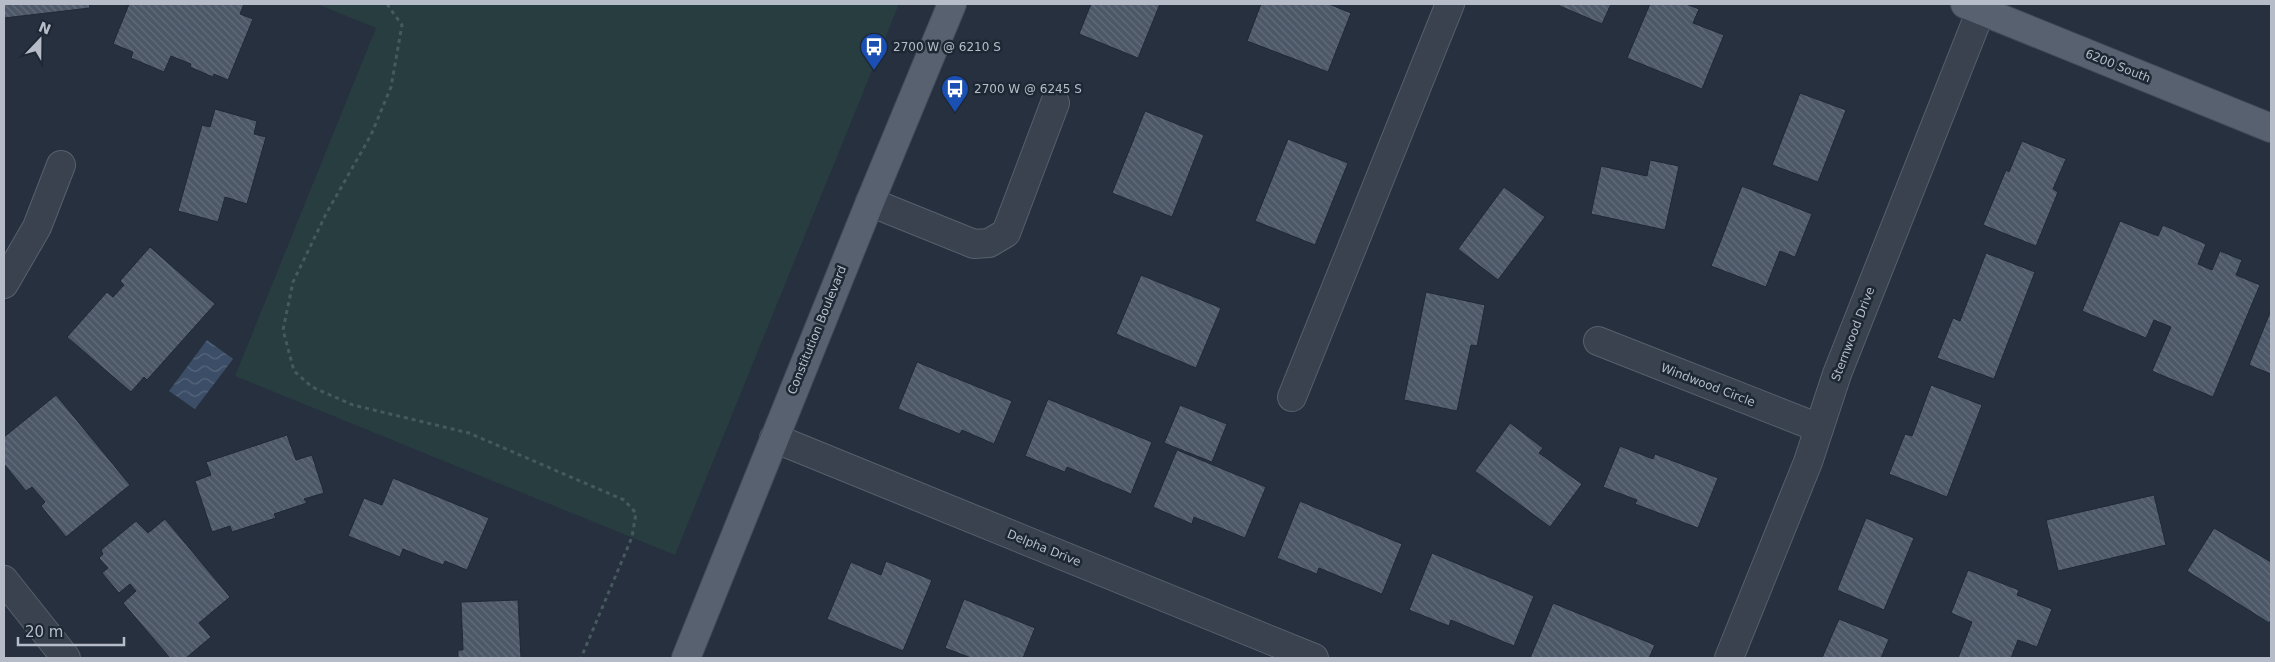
<svg xmlns="http://www.w3.org/2000/svg" width="2275" height="662" font-family="'DejaVu Sans',sans-serif">
<defs>
<pattern id="water-waves" width="16" height="10" patternUnits="userSpaceOnUse" patternTransform="scale(1.25)"><rect width="16" height="10" fill="#3c4e67"/><path d="M0 5q4-4 8 0t8 0" fill="none" stroke="#56667b"/></pattern>
<pattern id="building-back-hatch" width="6" height="6" patternUnits="userSpaceOnUse" patternTransform="scale(1.25)"><rect width="6" height="6" fill="#4c5767"/><path d="M-1 5l2 2M0 0l6 6M5-1l2 2" fill="none" stroke="#646d7b"/></pattern>
</defs>
<rect width="100%" height="100%" fill="#26303f"/>
<!-- green -->
<path fill="#283d40" d="M 317,4 L 899,4 L 675,555 L 235,376 L 376,28 Z"/>
<!-- water -->
<path fill="url(#water-waves)" d="M 207,340 L 233,359 L 195,409 L 169,391 Z"/>
<!-- building -->
<g fill="url(#building-back-hatch)" stroke="#202936">
<path d="M 4,4 L 89,4 L 90,8 L 4,18 Z"/>
<path d="M 129,4 L 244,4 L 240,14 L 253,19 L 228,80 L 214,74 L 213,77 L 190,67 L 191,64 L 171,56 L 164,72 L 131,58 L 133,52 L 113,44 Z"/>
<path d="M 1091,4 L 1160,4 L 1138,58 L 1079,34 Z"/>
<path d="M 1261,4 L 1329,4 L 1351,13 L 1328,72 L 1247,41 Z"/>
<path d="M 1555,4 L 1611,4 L 1602,24 Z"/>
<path d="M 1650,4 L 1686,4 L 1699,9 L 1693,23 L 1724,35 L 1702,89 L 1627,58 Z"/>
<path d="M 1800,93 L 1846,110 L 1818,182 L 1772,165 Z"/>
<path d="M 215,109 L 257,121 L 254,134 L 266,137 L 247,204 L 225,197 L 218,222 L 178,211 L 202,125 L 210,127 Z"/>
<path d="M 1145,111 L 1204,135 L 1172,217 L 1112,193 Z"/>
<path d="M 1288,139 L 1348,163 L 1315,245 L 1255,221 Z"/>
<path d="M 2022,141 L 2066,159 L 2053,189 L 2058,192 L 2036,246 L 1983,225 L 2006,170 L 2009,172 Z"/>
<path d="M 1650,160 L 1679,166 L 1665,230 L 1591,214 L 1601,166 L 1647,176 Z"/>
<path d="M 1742,186 L 1812,214 L 1795,257 L 1780,251 L 1766,287 L 1711,266 Z"/>
<path d="M 1504,187 L 1545,217 L 1498,280 L 1458,249 Z"/>
<path d="M 2120,221 L 2158,236 L 2163,225 L 2206,244 L 2198,264 L 2212,270 L 2220,251 L 2242,260 L 2236,275 L 2260,285 L 2213,397 L 2152,371 L 2171,327 L 2154,320 L 2146,338 L 2082,311 Z"/>
<path d="M 150,247 L 215,304 L 147,380 L 144,377 L 131,392 L 67,337 L 107,292 L 113,297 L 124,285 L 120,281 Z"/>
<path d="M 1986,253 L 2035,272 L 1994,379 L 1937,358 L 1953,318 L 1960,321 Z"/>
<path d="M 1141,275 L 1221,308 L 1196,368 L 1116,334 Z"/>
<path d="M 1426,292 L 1485,305 L 1477,346 L 1471,345 L 1457,411 L 1404,400 Z"/>
<path d="M 2271,310 L 2271,374 L 2249,365 Z"/>
<path d="M 917,362 L 1012,401 L 994,444 L 962,430 L 960,434 L 898,409 Z"/>
<path d="M 1931,385 L 1982,405 L 1947,497 L 1889,474 L 1905,434 L 1912,436 Z"/>
<path d="M 56,395 L 130,485 L 66,537 L 41,506 L 45,502 L 32,487 L 26,491 L 4,464 L 4,437 Z"/>
<path d="M 1048,399 L 1152,442 L 1131,494 L 1067,467 L 1065,472 L 1025,456 Z"/>
<path d="M 1180,405 L 1227,424 L 1212,462 L 1164,443 Z"/>
<path d="M 1510,423 L 1543,448 L 1539,453 L 1582,484 L 1550,527 L 1475,471 Z"/>
<path d="M 287,435 L 296,460 L 312,455 L 324,493 L 304,499 L 307,503 L 274,514 L 276,518 L 232,532 L 230,526 L 212,532 L 195,481 L 211,475 L 206,462 Z"/>
<path d="M 1620,446 L 1653,459 L 1655,454 L 1718,478 L 1698,528 L 1635,504 L 1637,500 L 1603,487 Z"/>
<path d="M 1177,450 L 1266,487 L 1245,538 L 1194,517 L 1192,524 L 1153,507 Z"/>
<path d="M 393,478 L 489,518 L 467,570 L 445,561 L 443,565 L 403,549 L 400,557 L 348,536 L 364,498 L 382,505 Z"/>
<path d="M 2154,495 L 2166,545 L 2058,571 L 2046,520 Z"/>
<path d="M 1300,501 L 1402,544 L 1382,594 L 1319,568 L 1317,574 L 1277,558 Z"/>
<path d="M 1866,518 L 1914,538 L 1884,610 L 1837,590 Z"/>
<path d="M 165,519 L 230,597 L 199,623 L 211,637 L 186,658 L 170,658 L 123,603 L 136,591 L 130,584 L 119,593 L 102,573 L 108,568 L 99,558 L 103,554 L 101,550 L 136,521 L 148,533 Z"/>
<path d="M 2214,528 L 2271,562 L 2271,620 L 2269,623 L 2187,571 Z"/>
<path d="M 1432,553 L 1534,596 L 1514,646 L 1451,620 L 1449,626 L 1409,610 Z"/>
<path d="M 886,561 L 932,580 L 903,651 L 827,619 L 851,562 L 881,575 Z"/>
<path d="M 1968,570 L 2019,590 L 2017,595 L 2052,609 L 2037,647 L 2018,640 L 2011,658 L 1958,658 L 1972,622 L 1951,613 Z"/>
<path d="M 964,599 L 1035,628 L 1023,658 L 971,658 L 945,648 Z"/>
<path d="M 518,600 L 521,658 L 458,658 L 458,650 L 463,650 L 461,602 Z"/>
<path d="M 1553,603 L 1655,645 L 1649,658 L 1530,658 Z"/>
<path d="M 1839,619 L 1889,639 L 1881,658 L 1822,658 Z"/>
</g>
<g fill="none" stroke-linecap="round" stroke-linejoin="round">
<defs>
<g id="minor">
<path d="M 870,202 L 974,244 L 989,243 L 1006,233 L 1055,103"/>
<path d="M 4,284 L 37,227 L 61,165"/>
<path d="M 1598,341 L 1819,428"/>
<path d="M 1292,397 L 1450,4"/>
<path d="M 774,438 L 1314,658"/>
<path d="M 4,580 L 66,658"/>
<path d="M 1729,658 L 1808,462 L 1837,374 L 1981,10"/>
</g>
<g id="major">
<path d="M 1965,4 L 2271,128"/>
<path d="M 686,658 L 870,202 L 952,4"/>
</g>
</defs>
<!-- minor casing -->
<use href="#minor" stroke="#57606c" stroke-width="30"/>
<!-- major casing -->
<use href="#major" stroke="#434b58" stroke-width="30"/>
<!-- path -->
<path stroke="#465a5d" stroke-width="3" stroke-dasharray="4 4" stroke-linecap="butt" d="M 387,4 L 402,25 L 391,87 L 371,135 L 326,214 L 293,282 L 283,330 L 294,371 L 312,387 L 353,405 L 469,433 L 624,500 L 636,513 L 632,537 L 581,658"/>
<!-- minor -->
<use href="#minor" stroke="#3a424f" stroke-width="28"/>
<!-- major -->
<use href="#major" stroke="#58616f" stroke-width="28"/>
</g>
<!-- icons -->
<defs>
<symbol id="bus-pin" viewBox="-11 -11 22 30"><path d="M0 17L-7.5 6A9.5 9.5 0 1 1 7.5 6Z" fill="#1a4fb4" stroke="#1e2734"/><path d="M-5-6H5V4H4V6H2V4H-2V6H-4V4H-5ZM-3.5-4V0h7V-4ZM-3.5 1.2v1.5H-2V1.2ZM2 1.2v1.5H3.5V1.2Z" fill="#fff"/></symbol>
</defs>
<g fill-rule="evenodd">
<use href="#bus-pin" x="858" y="31" width="32" height="43"/>
<use href="#bus-pin" x="939" y="73" width="32" height="43"/>
</g>
<g text-anchor="middle" stroke-width="5" stroke-linejoin="round" paint-order="stroke">
<!-- poi labels -->
<g font-size="12" fill="#b6bdc9" stroke="#1e2734" text-anchor="start">
<text x="893" y="51">2700 W @ 6210 S</text>
<text x="974" y="93">2700 W @ 6245 S</text>
</g>
<!-- street labels -->
<g font-size="12" fill="#b6bdc9" stroke="#1e2734">
<text transform="translate(2118 66) rotate(22)" y="4">6200 South</text>
<text transform="translate(817 330) rotate(-68)" y="4">Constitution Boulevard</text>
<text transform="translate(1853 334) rotate(-69)" y="4">Sternwood Drive</text>
<text transform="translate(1708 385) rotate(21)" y="4">Windwood Circle</text>
<text transform="translate(1044 548) rotate(22)" y="4">Delpha Drive</text>
</g>
</g>
<!-- border -->
<rect width="2275" height="662" fill="none" stroke="#b6bdc9" stroke-width="10"/>
<!-- north arrow -->
<g transform="translate(40 40) rotate(22)" stroke="#1e2734" stroke-width="4" paint-order="stroke">
<path d="M0-4L9 19L0 12L-9 19Z" fill="#b6bdc9"/>
<text y="-8" font-size="14" font-weight="bold" text-anchor="middle" fill="#b6bdc9">N</text>
</g>
<!-- scale -->
<path d="M18 637v8h106v-8" fill="none" stroke="#b6bdc9" stroke-width="2.5"/>
<text x="25" y="637" font-size="15" fill="#b6bdc9" stroke="#1e2734" stroke-width="4" paint-order="stroke">20 m</text>
</svg>
